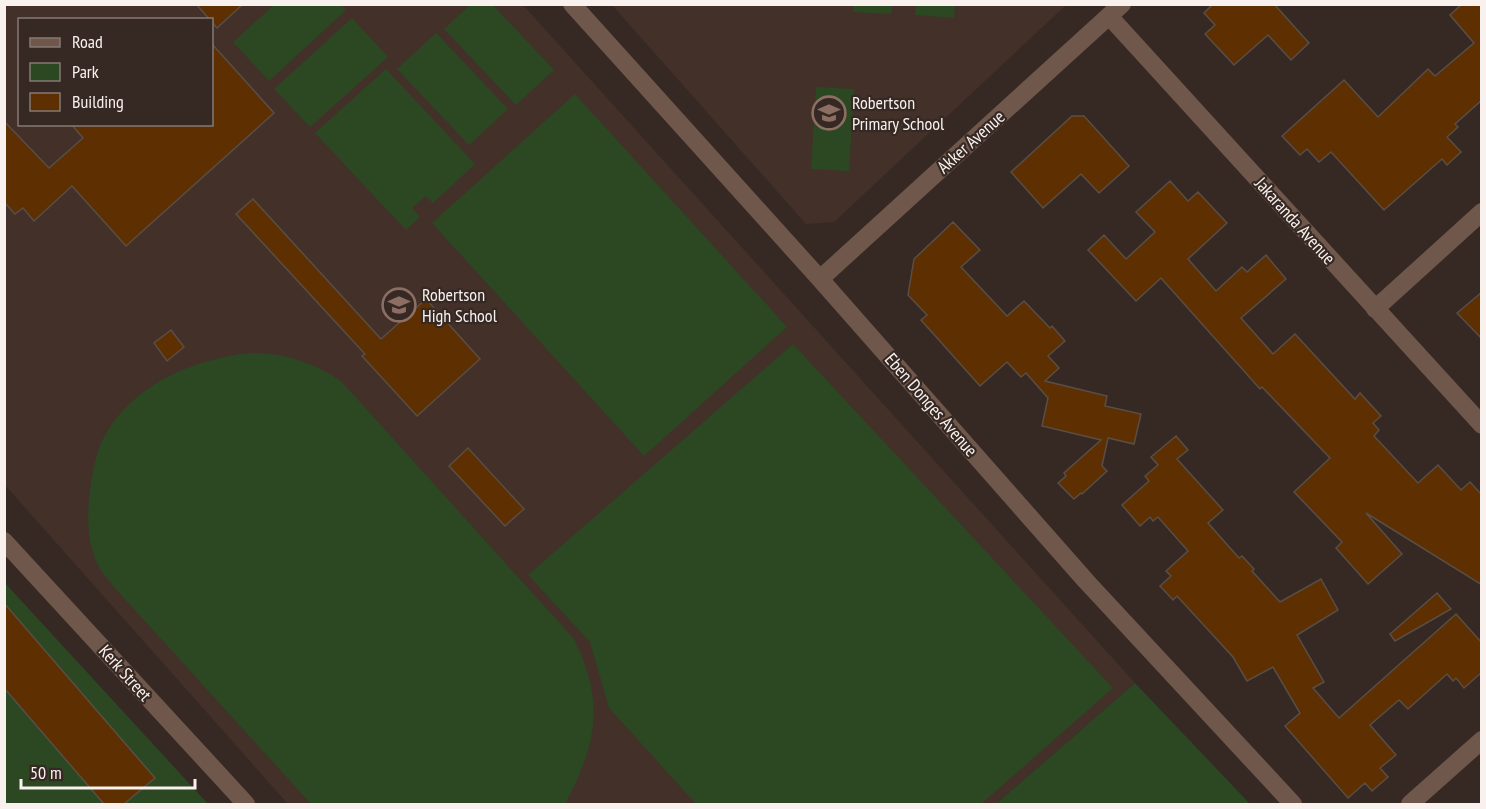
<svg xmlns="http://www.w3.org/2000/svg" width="1486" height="809" font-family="'PT Sans Narrow',sans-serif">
<rect width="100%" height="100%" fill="#362924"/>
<!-- built -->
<g fill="#433029" fill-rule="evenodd">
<path d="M 9,4 L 523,5 L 1135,683 L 996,804 L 288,804 L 5,485 L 4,8 ZM 20,20 L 212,20 L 212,124 L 20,124 Z"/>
<path d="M 612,5 L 1066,5 L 834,222 L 806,224 Z"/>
</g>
<!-- green -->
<g fill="#2b4822">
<path d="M 274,5 L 341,5 L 346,10 L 269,81 L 233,42 Z"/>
<path d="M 470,5 L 493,5 L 554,70 L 516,105 L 444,29 Z"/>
<path d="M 853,5 L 892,5 L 891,14 L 853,12 Z"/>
<path d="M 916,5 L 955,5 L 954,18 L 915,15 Z"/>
<path d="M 352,18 L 388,57 L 310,127 L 274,89 Z"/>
<path d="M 436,33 L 508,109 L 469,145 L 397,69 Z"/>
<path d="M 386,69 L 475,164 L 433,203 L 426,196 L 412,208 L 420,217 L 406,230 L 315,133 Z"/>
<path d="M 816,87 L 854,89 L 849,171 L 811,169 Z"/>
<path d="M 575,94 L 787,327 L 644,456 L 432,223 Z"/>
<path d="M 793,344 L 1113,688 L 981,804 L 696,804 L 609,708 L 590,642 L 528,575 Z"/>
<path d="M 250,353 C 285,353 312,362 341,381 L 574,639 C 605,701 597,745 565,804 L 311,804 L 113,586 C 108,579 100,571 97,563 C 87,543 87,513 90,491 C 92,475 95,456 102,441 C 129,386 192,359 250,353 Z"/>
<path d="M 5,583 L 208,804 L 5,804 Z"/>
<path d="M 1135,683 L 1250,804 L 996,804 Z"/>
</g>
<!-- building -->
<g fill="#5e3001" stroke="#594e46" stroke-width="1.5">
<path d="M 196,4 L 243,4 L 217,28 Z"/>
<path d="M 1213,4 L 1274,4 L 1309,43 L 1291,60 L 1268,35 L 1234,65 L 1205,34 L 1215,25 L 1204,13 Z"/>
<path d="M 1462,4 L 1482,4 L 1482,100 L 1455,124 L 1458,127 L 1447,137 L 1461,152 L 1447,165 L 1442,159 L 1384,210 L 1331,152 L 1319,162 L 1307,149 L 1300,155 L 1282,136 L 1344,80 L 1378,117 L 1428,69 L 1435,76 L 1474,43 L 1450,15 Z"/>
<path d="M 212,44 L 274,113 L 126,246 L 72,186 L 34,221 L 23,208 L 15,214 L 4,202 L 4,121 L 49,168 L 83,138 L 71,124 L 212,124 Z"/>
<path d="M 1072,116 L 1084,116 L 1129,166 L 1099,193 L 1081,174 L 1043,208 L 1011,172 Z"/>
<path d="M 1170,181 L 1188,201 L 1198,192 L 1227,223 L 1188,259 L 1216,291 L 1242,267 L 1247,272 L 1266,255 L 1286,279 L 1241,318 L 1273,354 L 1295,334 L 1355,399 L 1360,393 L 1381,416 L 1373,423 L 1379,430 L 1374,436 L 1418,483 L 1438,465 L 1461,490 L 1470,482 L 1482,495 L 1482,585 L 1366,513 L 1402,554 L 1368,584 L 1336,548 L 1342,542 L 1294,492 L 1330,458 L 1262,387 L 1260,389 L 1161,278 L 1136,301 L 1088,250 L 1104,235 L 1126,259 L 1155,232 L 1136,212 Z"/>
<path d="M 253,199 L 381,339 L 426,299 L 480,359 L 417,416 L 362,356 L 365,354 L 236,214 Z"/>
<path d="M 953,222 L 980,250 L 961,267 L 1007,316 L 1024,301 L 1050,328 L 1052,326 L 1065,341 L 1048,356 L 1059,368 L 1045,381 L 1107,396 L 1105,406 L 1141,414 L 1134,444 L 1108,438 L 1102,466 L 1107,471 L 1082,494 L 1081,493 L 1074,499 L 1058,483 L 1066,476 L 1064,473 L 1101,440 L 1042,426 L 1048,398 L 1026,373 L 1021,377 L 1007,362 L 980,386 L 921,320 L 927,315 L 908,295 L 914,259 Z"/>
<path d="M 1482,292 L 1482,339 L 1457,313 Z"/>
<path d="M 171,330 L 184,347 L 167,361 L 154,343 Z"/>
<path d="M 1176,436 L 1188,450 L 1177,459 L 1223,510 L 1208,523 L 1239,558 L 1242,556 L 1254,569 L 1252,571 L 1280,602 L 1321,579 L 1338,610 L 1297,635 L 1324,682 L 1313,688 L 1339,718 L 1456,614 L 1482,643 L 1482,672 L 1464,688 L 1456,678 L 1453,681 L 1447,674 L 1408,709 L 1399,700 L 1370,725 L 1396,755 L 1380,768 L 1388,777 L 1372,791 L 1365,783 L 1348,798 L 1285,726 L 1300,713 L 1273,667 L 1247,681 L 1233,657 L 1177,596 L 1173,600 L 1160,586 L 1171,576 L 1166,571 L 1188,551 L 1158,517 L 1153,521 L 1150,517 L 1140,526 L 1122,505 L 1149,481 L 1145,476 L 1158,465 L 1151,457 Z"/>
<path d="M 468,448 L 524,509 L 505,526 L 449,466 Z"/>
<path d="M 1437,593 L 1451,609 L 1395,641 L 1390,634 Z"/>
<path d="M 4,603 L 155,778 L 124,804 L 104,804 L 4,688 Z"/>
</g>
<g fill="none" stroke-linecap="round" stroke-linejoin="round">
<!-- minor -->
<g stroke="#70574b" stroke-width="18">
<path d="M 572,4 L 820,279 L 1086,581 L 1293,804"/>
<path d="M 1109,16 L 1482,425"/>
<path d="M 820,279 L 1122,4"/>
<path d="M 1375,309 L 1482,212"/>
<path d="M 4,541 L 246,804"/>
<path d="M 1410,804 L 1482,740"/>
</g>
</g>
<!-- icons -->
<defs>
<symbol id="school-ring" viewBox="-11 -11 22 22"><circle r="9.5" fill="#362924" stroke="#8d6e63" stroke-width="1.5"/><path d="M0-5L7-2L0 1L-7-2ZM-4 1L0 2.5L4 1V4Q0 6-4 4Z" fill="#8d6e63"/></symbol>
</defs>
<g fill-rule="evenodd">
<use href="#school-ring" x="810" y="94" width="38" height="38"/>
<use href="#school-ring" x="380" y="286" width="38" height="38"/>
</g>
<g text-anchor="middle" stroke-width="4.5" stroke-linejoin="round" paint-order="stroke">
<!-- poi labels -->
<g font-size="18" fill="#f9f1ed" stroke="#362924" text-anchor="start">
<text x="852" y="109">Robertson<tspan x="852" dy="21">Primary School</tspan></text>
<text x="422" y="301">Robertson<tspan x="422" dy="21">High School</tspan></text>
</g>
<!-- street labels -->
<g font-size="18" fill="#f9f1ed" stroke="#362924">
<text transform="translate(971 142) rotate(-42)" y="6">Akker Avenue</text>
<text transform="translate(1295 221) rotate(48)" y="6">Jakaranda Avenue</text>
<text transform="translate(931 405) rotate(49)" y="6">Eben Donges Avenue</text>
<text transform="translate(125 673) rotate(48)" y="6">Kerk Street</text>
</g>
</g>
<!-- border -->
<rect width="1486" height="809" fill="none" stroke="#f9f1ed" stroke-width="12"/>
<!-- legend -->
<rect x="18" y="18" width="195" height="108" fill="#362924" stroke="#847974" stroke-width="1.5"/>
<rect x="30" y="38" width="30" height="9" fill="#70574b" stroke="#847974" stroke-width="1.5"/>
<text x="72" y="48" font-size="18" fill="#f9f1ed">Road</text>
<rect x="30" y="63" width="30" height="18" fill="#2b4822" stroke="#847974" stroke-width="1.5"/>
<text x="72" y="78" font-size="18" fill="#f9f1ed">Park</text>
<rect x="30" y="93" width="30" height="18" fill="#5e3001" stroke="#847974" stroke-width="1.5"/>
<text x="72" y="108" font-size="18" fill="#f9f1ed">Building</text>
<!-- scale -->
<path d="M21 779v9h174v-9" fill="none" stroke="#f9f1ed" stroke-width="3"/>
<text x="30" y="779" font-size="18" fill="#f9f1ed" stroke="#362924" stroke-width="4.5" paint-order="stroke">50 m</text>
</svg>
